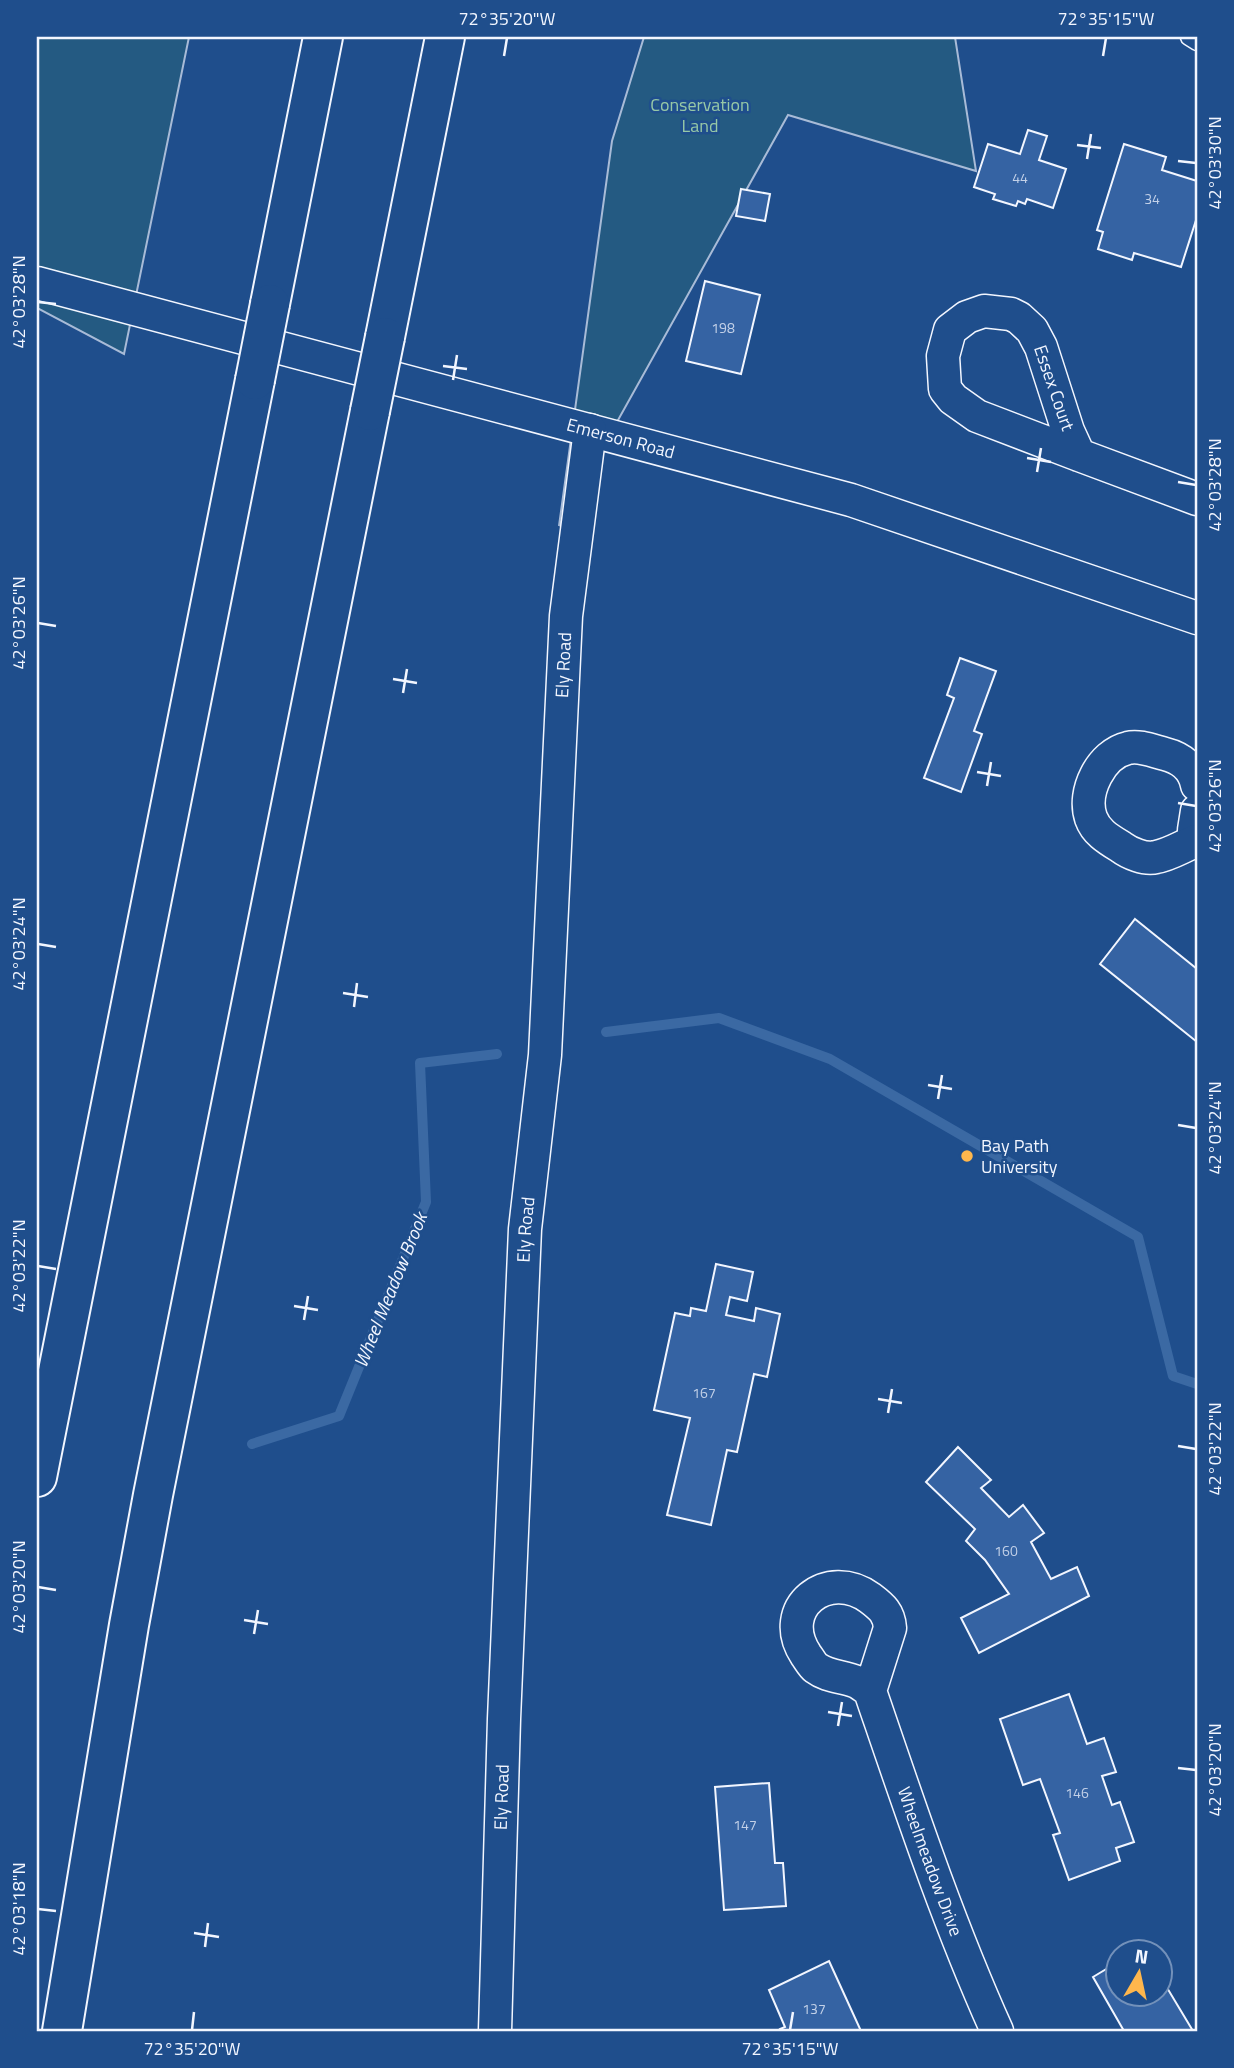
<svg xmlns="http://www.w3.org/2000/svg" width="1234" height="2068" font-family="'Titillium Web',sans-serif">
<rect width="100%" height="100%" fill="#1f4e8c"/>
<!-- green -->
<g fill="#245a82" stroke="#a8bbd7" stroke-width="2">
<path d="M 37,37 L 189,37 L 124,354 L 37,308 Z"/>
<path d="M 644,37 L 955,37 L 976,171 L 788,115 L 559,526 L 612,141 Z"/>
</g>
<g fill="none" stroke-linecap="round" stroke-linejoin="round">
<!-- stream -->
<g stroke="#3b69a3" stroke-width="10">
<path d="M 606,1032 L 719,1018 L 830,1059 L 1138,1237 L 1173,1376 L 1197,1384"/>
<path d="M 252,1444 L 339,1416 L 426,1202 L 420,1063 L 497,1054"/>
</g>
</g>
<!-- building -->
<g fill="#3563a3" stroke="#f2f6ff" stroke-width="2">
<path d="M 1028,130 L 1047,136 L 1039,160 L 1066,169 L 1053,208 L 1027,199 L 1025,204 L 1018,201 L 1016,206 L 993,199 L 995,194 L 974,187 L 988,144 L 1020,154 Z"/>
<path d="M 1124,144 L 1166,157 L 1162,170 L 1197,181 L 1197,217 L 1181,267 L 1134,253 L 1132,260 L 1098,249 L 1103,232 L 1097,230 Z"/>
<path d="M 741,189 L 770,194 L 765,221 L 736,216 Z"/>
<path d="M 705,281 L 760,295 L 741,374 L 686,361 Z"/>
<path d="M 960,658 L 996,671 L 974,731 L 982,734 L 961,792 L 924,778 L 954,698 L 947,695 Z"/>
<path d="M 1135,919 L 1197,969 L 1197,1042 L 1100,964 Z"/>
<path d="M 716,1264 L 753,1272 L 747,1301 L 730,1297 L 726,1315 L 754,1321 L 756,1308 L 780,1314 L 767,1377 L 754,1374 L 737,1452 L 727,1450 L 711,1525 L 667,1515 L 690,1418 L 654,1410 L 675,1313 L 690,1316 L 691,1308 L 706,1311 Z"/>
<path d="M 958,1447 L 991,1480 L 981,1488 L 1009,1517 L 1023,1505 L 1044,1533 L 1031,1542 L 1051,1579 L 1077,1567 L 1089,1596 L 979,1653 L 961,1618 L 1009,1594 L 985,1560 L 966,1541 L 975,1529 L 926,1482 Z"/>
<path d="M 1069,1694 L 1087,1744 L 1104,1738 L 1116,1772 L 1102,1776 L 1112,1805 L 1120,1802 L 1134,1842 L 1116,1848 L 1120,1861 L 1069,1880 L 1053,1835 L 1060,1833 L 1040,1779 L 1023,1785 L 1000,1719 Z"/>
<path d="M 769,1783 L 775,1863 L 783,1863 L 786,1906 L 724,1910 L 715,1787 Z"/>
<path d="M 829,1961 L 861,2031 L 781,2031 L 780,2029 L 785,2027 L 769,1990 Z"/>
<path d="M 1118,1962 L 1118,1994 L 1160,1994 L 1160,1976 L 1193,2031 L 1124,2031 L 1093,1977 Z"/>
</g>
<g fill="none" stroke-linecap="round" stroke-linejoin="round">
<defs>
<path id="service" d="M 1189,37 L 1197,42"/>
<g id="minor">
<path id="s1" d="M 37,283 L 851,500 L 1197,618"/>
<path d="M 1079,455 L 1068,431 L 1041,347 L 1032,330 L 1019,318 L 1011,314 L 984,311 L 967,317 L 950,330 L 943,356 L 945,389 L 953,399 L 977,416 L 1079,455 L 1197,499"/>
<path d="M 1197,811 L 1194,830 L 1197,842"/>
<path d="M 1196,841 C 1183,846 1169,855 1156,857 C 1145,860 1129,853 1121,847 C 1108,839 1096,832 1091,818 C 1082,792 1101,754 1128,748 C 1139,745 1153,751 1165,754 C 1181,758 1194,768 1197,785"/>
<path id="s2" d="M 870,1691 L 890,1628 C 889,1613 882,1607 870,1598 C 828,1567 775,1608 806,1655 C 809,1659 812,1665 816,1668 C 828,1677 843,1676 857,1682 C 861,1684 866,1688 870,1691 C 909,1805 947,1920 997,2031"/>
<path id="s3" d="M 495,2031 L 504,1719 L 525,1229 L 545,1055 L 566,616 L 590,430"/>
</g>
<g id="motorway">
<path d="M 270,304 L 323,37"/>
<path d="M 385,337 L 445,37"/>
<path d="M 37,1477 L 255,380"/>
<path d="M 62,2031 L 129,1625 L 153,1495 L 370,411"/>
</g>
</defs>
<!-- service casing -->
<use href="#service" stroke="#f2f6ff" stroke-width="19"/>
<!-- minor casing -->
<use href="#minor" stroke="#f2f6ff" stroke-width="35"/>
<!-- motorway casing -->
<use href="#motorway" stroke="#f2f6ff" stroke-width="42"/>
<!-- service -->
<use href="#service" stroke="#1f4e8c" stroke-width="16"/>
<!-- minor -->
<use href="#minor" stroke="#1f4e8c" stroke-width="32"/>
<!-- motorway -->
<use href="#motorway" stroke="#1f4e8c" stroke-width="38"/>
<defs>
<g id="motorway-bridge">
<path d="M 255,380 L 270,304"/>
<path d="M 370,411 L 385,337"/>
</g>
</defs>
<!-- motorway-bridge casing -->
<use href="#motorway-bridge" stroke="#f2f6ff" stroke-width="42" stroke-linecap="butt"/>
<!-- motorway-bridge -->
<use href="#motorway-bridge" stroke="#1f4e8c" stroke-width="38"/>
</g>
<!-- ticks -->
<path fill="none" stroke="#f2f6ff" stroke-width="2.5" d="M 504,56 L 507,38M 1103,56 L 1106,38M 1077,145 L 1101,148M 1087,159 L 1091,134M 1178,161 L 1196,163M 38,302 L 56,304M 443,366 L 467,369M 453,380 L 457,355M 1027,458 L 1051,462M 1037,472 L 1041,448M 1178,482 L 1196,485M 38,623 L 56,626M 393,679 L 417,683M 403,693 L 407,669M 977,772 L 1001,776M 987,786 L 991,762M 1178,803 L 1196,806M 38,944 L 56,947M 343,993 L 368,997M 354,1007 L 357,983M 928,1085 L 952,1089M 938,1099 L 942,1075M 1178,1125 L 1196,1128M 38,1266 L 56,1269M 294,1306 L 318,1310M 304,1320 L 308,1296M 878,1399 L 902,1403M 888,1413 L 892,1389M 1178,1446 L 1196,1449M 38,1587 L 56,1590M 244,1620 L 268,1624M 254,1634 L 258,1610M 828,1712 L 852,1716M 838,1726 L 842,1702M 1178,1768 L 1196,1770M 38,1909 L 56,1911M 194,1933 L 219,1937M 205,1947 L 208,1923M 192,2030 L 194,2012M 790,2030 L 793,2012"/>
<!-- markers -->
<circle fill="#ffb74d" stroke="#1f4e8c" stroke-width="2.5" cx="967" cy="1156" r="7"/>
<g text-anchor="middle" stroke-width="5" stroke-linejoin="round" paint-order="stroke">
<!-- number labels -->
<g font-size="14" fill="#c3d1e8">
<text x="1020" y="183">44</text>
<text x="1152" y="204">34</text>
<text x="723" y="333">198</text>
<text x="704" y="1398">167</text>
<text x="1006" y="1556">160</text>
<text x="1077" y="1798">146</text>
<text x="745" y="1830">147</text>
<text x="814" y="2014">137</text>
</g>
<!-- park labels -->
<g font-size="18" fill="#97c8a6" stroke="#1f4e8c">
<text x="700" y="111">Conservation<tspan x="700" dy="21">Land</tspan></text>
</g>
<!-- street labels -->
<g font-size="18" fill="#f2f6ff" stroke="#1f4e8c">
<text transform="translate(1054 388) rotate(71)" y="6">Essex Court</text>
<text dy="6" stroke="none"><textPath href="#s1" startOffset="604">Emerson Road</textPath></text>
<text dy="6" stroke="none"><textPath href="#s3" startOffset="1368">Ely Road</textPath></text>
<text dy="6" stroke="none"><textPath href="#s3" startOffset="802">Ely Road</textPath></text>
<text dy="6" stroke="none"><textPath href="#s3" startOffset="234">Ely Road</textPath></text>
<text dy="6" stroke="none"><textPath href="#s2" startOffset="488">Wheelmeadow Drive</textPath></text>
</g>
<!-- poi labels -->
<g font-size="18" fill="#f2f6ff" stroke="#1f4e8c" text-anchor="start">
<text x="981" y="1152">Bay Path<tspan x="981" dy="21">University</tspan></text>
</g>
<!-- water labels -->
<g font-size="19" font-style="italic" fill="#f2f6ff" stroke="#1f4e8c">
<text transform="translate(390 1290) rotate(-68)" y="7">Wheel Meadow Brook</text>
</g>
</g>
<!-- border -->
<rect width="1234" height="2068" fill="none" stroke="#1f4e8c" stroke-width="77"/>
<!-- north arrow -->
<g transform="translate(1139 1973) rotate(9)"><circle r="33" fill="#1f4e8c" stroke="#7391ba" stroke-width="2"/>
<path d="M0-5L12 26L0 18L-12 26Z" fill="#ffb74d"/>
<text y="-10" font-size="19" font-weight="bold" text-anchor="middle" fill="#f2f6ff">N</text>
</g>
<rect x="38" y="38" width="1158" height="1992" fill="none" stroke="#f2f6ff" stroke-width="2.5"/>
<g font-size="18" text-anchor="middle" fill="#f2f6ff">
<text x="507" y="25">72°35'20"W</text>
<text x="1106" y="25">72°35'15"W</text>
<text transform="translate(1215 163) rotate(-90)" y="6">42°03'30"N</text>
<text transform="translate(19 302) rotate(-90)" y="6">42°03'28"N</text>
<text transform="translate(1215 485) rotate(-90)" y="6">42°03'28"N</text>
<text transform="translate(19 623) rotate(-90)" y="6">42°03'26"N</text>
<text transform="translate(1215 806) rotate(-90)" y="6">42°03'26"N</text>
<text transform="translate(19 944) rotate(-90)" y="6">42°03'24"N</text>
<text transform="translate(1215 1128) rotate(-90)" y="6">42°03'24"N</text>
<text transform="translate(19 1266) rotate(-90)" y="6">42°03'22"N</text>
<text transform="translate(1215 1449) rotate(-90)" y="6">42°03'22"N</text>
<text transform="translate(19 1587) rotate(-90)" y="6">42°03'20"N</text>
<text transform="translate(1215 1770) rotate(-90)" y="6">42°03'20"N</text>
<text transform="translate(19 1909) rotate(-90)" y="6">42°03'18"N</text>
<text x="192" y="2055">72°35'20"W</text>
<text x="790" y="2055">72°35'15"W</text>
</g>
</svg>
